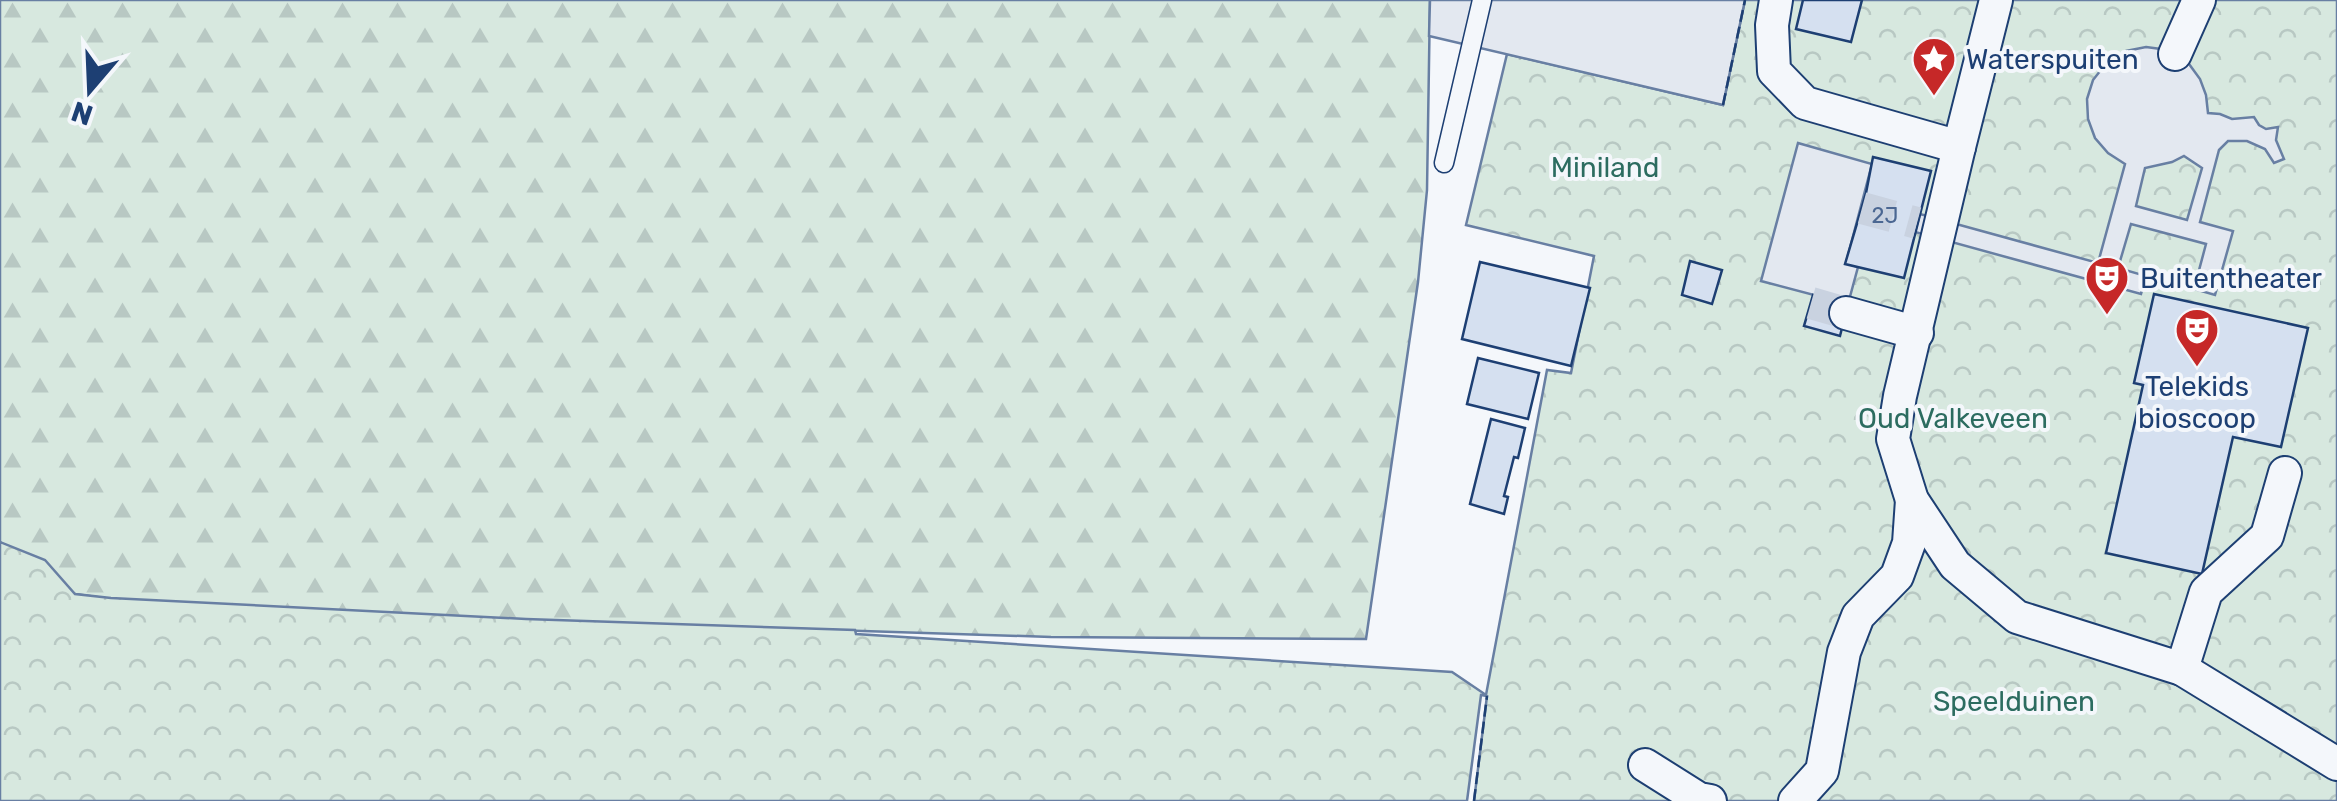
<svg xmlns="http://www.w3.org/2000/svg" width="2337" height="801" font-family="Rubik,sans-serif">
<defs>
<pattern id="forest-firs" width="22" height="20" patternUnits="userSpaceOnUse" patternTransform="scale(2.5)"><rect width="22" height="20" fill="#d7e8df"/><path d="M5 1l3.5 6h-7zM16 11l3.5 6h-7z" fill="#b8c8c3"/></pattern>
<pattern id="park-crowns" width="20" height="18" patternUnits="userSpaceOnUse" patternTransform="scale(2.5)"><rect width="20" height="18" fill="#d7e8df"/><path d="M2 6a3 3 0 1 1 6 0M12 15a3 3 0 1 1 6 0" fill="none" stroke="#b8c8c3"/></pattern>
</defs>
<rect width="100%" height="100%" fill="#f4f7fb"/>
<!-- forest -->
<path fill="url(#forest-firs)" stroke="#687fa3" stroke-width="2.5" d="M 0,0 L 1430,0 L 1427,190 L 1418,282 L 1366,639 L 1051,637 L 526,620 L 111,599 L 75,594 L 0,542 Z"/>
<!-- park -->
<path fill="url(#park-crowns)" stroke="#687fa3" stroke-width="2.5" d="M 1745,0 L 2337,0 L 2337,801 L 1474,801 L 1487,696 L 1481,695 L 1467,801 L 0,801 L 0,542 L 45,560 L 75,594 L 111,598 L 526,619 L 855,630 L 856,634 L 1452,672 L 1486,695 L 1547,370 L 1571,373 L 1594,256 L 1466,225 L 1507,54 L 1723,105 Z"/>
<!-- parking -->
<g fill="#e3e8f0" stroke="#687fa3" stroke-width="2.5" fill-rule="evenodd">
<path d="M 1430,0 L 1745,0 L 1723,105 L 1429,36 Z"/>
<path d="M 2146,47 L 2161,49 L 2175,54 L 2189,64 L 2200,79 L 2206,95 L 2208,113 L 2220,114 L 2232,119 L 2254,117 L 2259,125 L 2266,129 L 2278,127 L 2276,140 L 2284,159 L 2274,163 L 2265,149 L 2247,141 L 2228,141 L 2219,150 L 2200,222 L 2233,231 L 2215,295 L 2194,289 L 2206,244 L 2131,224 L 2118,268 L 2146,276 L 2141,294 L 1915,232 L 1920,214 L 2098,263 L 2125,164 L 2108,153 L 2095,138 L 2088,119 L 2087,99 L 2093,80 L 2108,61 L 2126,51 ZM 2184,156 L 2202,168 L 2187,220 L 2136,206 L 2145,168 L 2172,162 Z"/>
<path d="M 1798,143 L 1872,164 L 1846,263 L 1858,267 L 1848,304 L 1761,281 Z"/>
</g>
<!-- building -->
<g fill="#d5e0f0" stroke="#1d3f73" stroke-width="2.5">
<path d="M 1803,0 L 1862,0 L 1851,42 L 1796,29 Z"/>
<path d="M 1873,157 L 1931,171 L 1904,278 L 1845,264 L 1866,193 Z"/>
<path d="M 1690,261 L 1722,270 L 1712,304 L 1682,295 Z"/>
<path d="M 1480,262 L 1590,288 L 1571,366 L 1462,339 Z"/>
<path d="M 2154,294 L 2308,328 L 2281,447 L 2233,437 L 2202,574 L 2106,553 L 2143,385 L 2134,383 Z"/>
<path d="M 1813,295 L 1848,304 L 1840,336 L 1804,326 Z"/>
<path d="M 1478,358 L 1539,373 L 1528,419 L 1467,404 Z"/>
<path d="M 1491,419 L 1525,428 L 1518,458 L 1514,457 L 1504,496 L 1508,497 L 1504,514 L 1470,504 Z"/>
</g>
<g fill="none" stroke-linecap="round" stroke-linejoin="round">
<!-- street-tunnel -->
<g stroke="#c9d2e0" stroke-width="32" stroke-dasharray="32 16" stroke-linecap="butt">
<path d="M 1862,208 L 1917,223"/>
<path d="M 1811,303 L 1846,313"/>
</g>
<defs>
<path id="lane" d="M 1444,163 L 1482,0"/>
<g id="street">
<path d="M 1776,0 L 1772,25 L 1774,71 L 1805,103 L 1959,147 L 1996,0"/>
<path d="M 2175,54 L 2199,0"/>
<path d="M 1959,147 L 1900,396 L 1893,439 L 1912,500 L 1955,565 L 2017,617 L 2182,669 L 2206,592 L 2267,536 L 2285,473"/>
<path d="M 1846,313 L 1917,333"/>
<path d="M 2182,669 L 2337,764"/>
<path d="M 1645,765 L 1699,799 L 1710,801"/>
<path d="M 1795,801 L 1822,771 L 1844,652 L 1858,616 L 1897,576 L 1909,543 L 1912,500"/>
</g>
</defs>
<!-- lane casing -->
<use href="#lane" stroke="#1d3f73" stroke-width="21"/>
<!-- street casing -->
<use href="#street" stroke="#1d3f73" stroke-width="36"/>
<!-- lane -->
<use href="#lane" stroke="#f4f7fb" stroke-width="18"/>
<!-- street -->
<use href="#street" stroke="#f4f7fb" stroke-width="32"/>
<!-- fence -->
<g stroke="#1d3f73" stroke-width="2.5" stroke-dasharray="12 5" stroke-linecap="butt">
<path d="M 1723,105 L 1745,0"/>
<path d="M 1474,801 L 1487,696"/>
</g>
</g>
<!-- icons -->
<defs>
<symbol id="sight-pin" viewBox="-11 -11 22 30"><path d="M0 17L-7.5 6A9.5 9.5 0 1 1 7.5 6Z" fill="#c62828" stroke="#f4f7fb"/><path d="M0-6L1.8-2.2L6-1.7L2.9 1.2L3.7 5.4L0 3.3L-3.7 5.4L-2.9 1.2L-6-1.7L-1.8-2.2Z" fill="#fff"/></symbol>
<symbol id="theatre-pin" viewBox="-11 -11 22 30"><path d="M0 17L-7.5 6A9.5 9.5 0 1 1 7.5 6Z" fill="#c62828" stroke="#f4f7fb"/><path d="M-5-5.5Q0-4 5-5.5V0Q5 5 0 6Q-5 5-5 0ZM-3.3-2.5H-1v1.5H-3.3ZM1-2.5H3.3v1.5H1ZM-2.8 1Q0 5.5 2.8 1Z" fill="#fff"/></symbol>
</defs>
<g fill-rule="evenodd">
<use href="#sight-pin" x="1909" y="34" width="50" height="68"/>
<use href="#theatre-pin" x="2082" y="253" width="50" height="68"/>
<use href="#theatre-pin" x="2172" y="305" width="50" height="68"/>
</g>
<g text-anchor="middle" stroke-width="8" stroke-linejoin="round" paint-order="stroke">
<!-- number labels -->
<g font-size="22" fill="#4b6792">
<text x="1885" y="223">2J</text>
</g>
<!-- poi labels -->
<g font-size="28" fill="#1d3f73" stroke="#f4f7fb" text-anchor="start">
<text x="1966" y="69">Waterspuiten</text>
<text x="2140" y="288">Buitentheater</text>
<text x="2197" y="396" text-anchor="middle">Telekids<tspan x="2197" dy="32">bioscoop</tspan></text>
</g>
<!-- park labels -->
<g font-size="28" fill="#2c6c60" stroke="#f4f7fb">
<text x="1605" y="177">Miniland</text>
<text x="1953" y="428">Oud Valkeveen</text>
<text x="2014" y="711">Speelduinen</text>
</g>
</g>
<!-- north arrow -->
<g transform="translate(90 90) rotate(199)" stroke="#f4f7fb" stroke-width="8" paint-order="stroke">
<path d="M0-8L18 38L0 25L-18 38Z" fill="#1d3f73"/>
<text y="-15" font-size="28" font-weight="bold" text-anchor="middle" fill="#1d3f73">N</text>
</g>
</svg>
